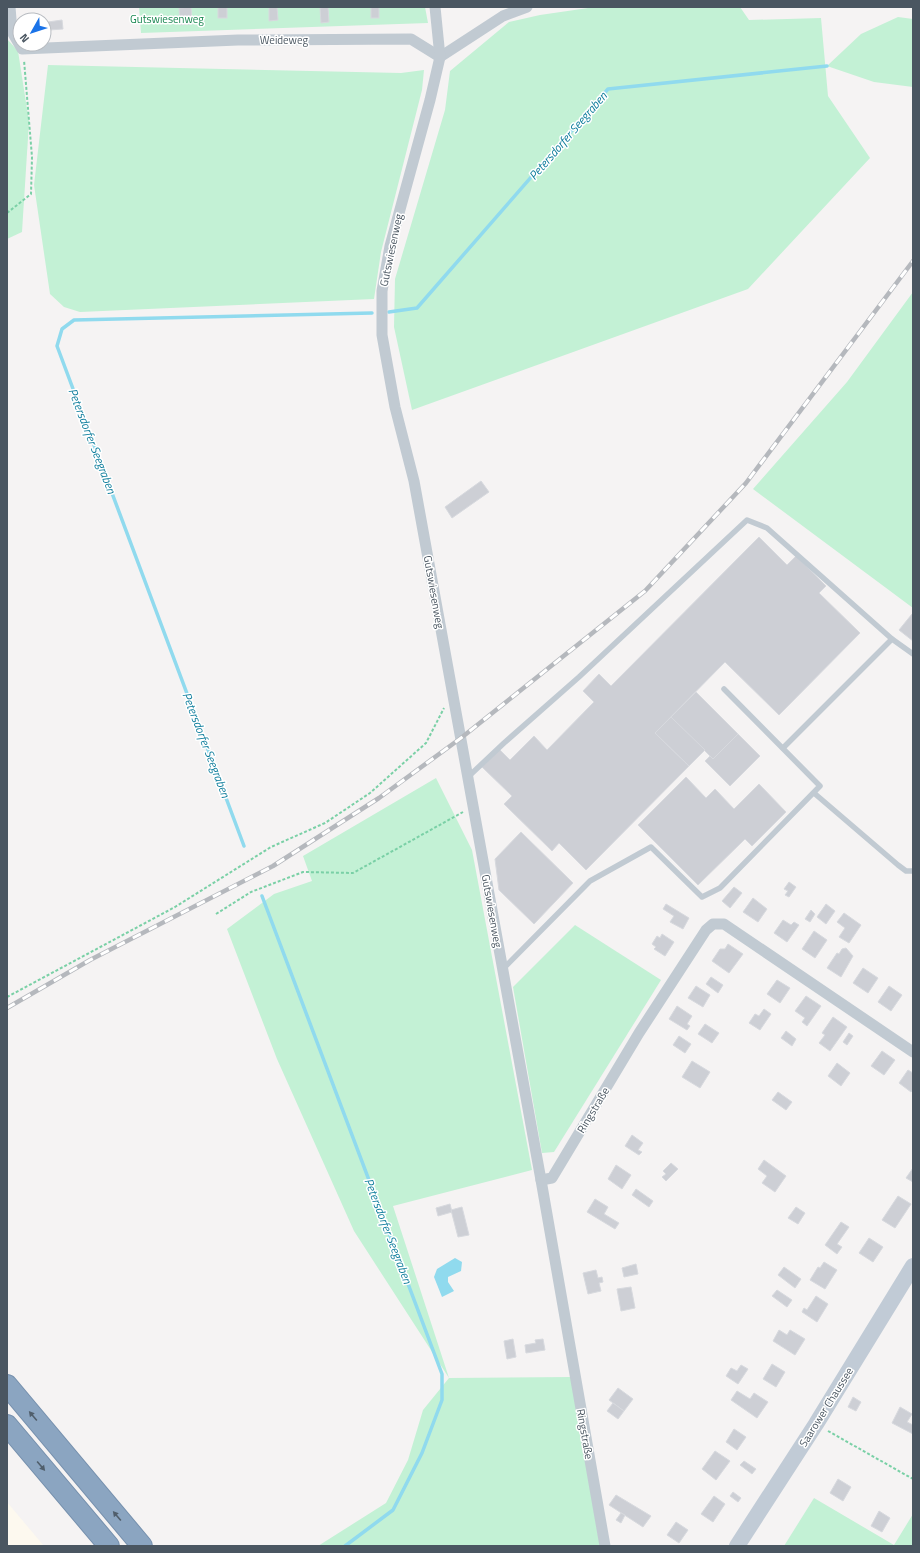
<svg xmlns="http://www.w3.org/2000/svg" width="920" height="1553" font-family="'Titillium Web',sans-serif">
<rect width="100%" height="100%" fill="#f5f3f3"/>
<!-- commercial -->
<path fill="#fdf9ef" d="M 7,1502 L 44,1546 L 7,1546 Z"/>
<!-- green -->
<g fill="#c3f1d5">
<path d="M 139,7 L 425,7 L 428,23 L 141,33 Z"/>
<path d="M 595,7 L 740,7 L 749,20 L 821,18 L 828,96 L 870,158 L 748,289 L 412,410 L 394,327 L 395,279 L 445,110 L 450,71 L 509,22 L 540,15 Z"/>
<path d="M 898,17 L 913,19 L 913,87 L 874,82 L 827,66 L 861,34 Z"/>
<path d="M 7,39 L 18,51 L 29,122 L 22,232 L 7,239 Z"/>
<path d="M 48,65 L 401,73 L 424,70 L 422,90 L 381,252 L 374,299 L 80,312 L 64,307 L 50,294 L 34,185 Z"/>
<path d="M 913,292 L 913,608 L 753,489 L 847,382 Z"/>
<path d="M 436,778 L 472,850 L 532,1170 L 393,1206 L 449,1378 L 571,1377 L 600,1546 L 318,1546 L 386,1503 L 408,1460 L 423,1410 L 449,1378 L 354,1231 L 277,1059 L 227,929 L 274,894 L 312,881 L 303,856 Z"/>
<path d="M 575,925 L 661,980 L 554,1152 L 542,1153 L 513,987 Z"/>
<path d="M 814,1498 L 894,1545 L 913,1514 L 913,1546 L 784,1546 Z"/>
</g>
<!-- water -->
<path fill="#90daee" d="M 455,1258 L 462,1262 L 461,1271 L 448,1277 L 448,1282 L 454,1291 L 442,1297 L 434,1277 L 437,1269 Z"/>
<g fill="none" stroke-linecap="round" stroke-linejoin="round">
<!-- stream -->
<g stroke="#90daee" stroke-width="3.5">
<path d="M 389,312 L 417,308 L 608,89 L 827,66"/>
<path d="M 244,846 L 57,346 L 62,329 L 74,320 L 372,313"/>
<path d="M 262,896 L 442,1374 L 442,1400 L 422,1453 L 393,1510 L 345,1546"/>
</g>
</g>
<!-- building -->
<g fill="#cdcfd5" stroke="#d7d9de">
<path d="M 191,7 L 192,24 L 180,25 L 179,8 Z"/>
<rect x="218" y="7" width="9" height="11"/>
<path d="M 269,7 L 277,7 L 278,20 L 269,21 Z"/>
<path d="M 328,7 L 329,22 L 321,23 L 320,8 Z"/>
<rect x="371" y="7" width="8" height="11"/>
<path d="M 62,20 L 63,29 L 49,30 L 48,22 Z"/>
<path d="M 481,481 L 489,492 L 452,518 L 445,507 Z"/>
<path d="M 759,537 L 787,565 L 796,556 L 826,586 L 819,593 L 860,633 L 779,715 L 725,662 L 655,733 L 689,766 L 586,870 L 559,843 L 552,851 L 504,804 L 512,796 L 482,767 L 499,749 L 510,760 L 534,736 L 547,750 L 594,702 L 583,691 L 599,674 L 611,686 Z"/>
<path d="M 912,614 L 913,615 L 913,641 L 899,630 Z"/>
<path d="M 696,692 L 738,734 L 713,759 L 671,717 Z"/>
<path d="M 671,717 L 705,750 L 689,766 L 655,733 Z"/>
<path d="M 738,734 L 760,756 L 730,786 L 705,761 L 710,756 L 713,759 Z"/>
<path d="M 686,777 L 706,798 L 715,789 L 734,809 L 759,784 L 786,812 L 752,846 L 745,839 L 698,885 L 638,825 Z"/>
<path d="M 521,832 L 573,883 L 534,924 L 499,890 L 495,859 Z"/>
<path d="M 789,882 L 796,887 L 789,897 L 785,895 L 788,891 L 784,889 Z"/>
<path d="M 734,887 L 742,893 L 730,908 L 722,901 Z"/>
<path d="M 753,898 L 767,909 L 758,922 L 743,912 Z"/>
<path d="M 666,904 L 689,918 L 683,929 L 670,922 L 674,916 L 663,909 Z"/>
<path d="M 826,904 L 835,911 L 826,924 L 817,917 Z"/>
<path d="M 811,910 L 815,914 L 810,922 L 805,919 Z"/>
<path d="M 844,913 L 861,925 L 849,943 L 839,937 L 845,928 L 837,922 Z"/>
<path d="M 783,920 L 791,925 L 794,922 L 799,925 L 787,942 L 774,933 Z"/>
<path d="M 814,931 L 827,940 L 815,958 L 802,949 Z"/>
<path d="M 662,934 L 674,942 L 665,956 L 654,949 L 656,947 L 652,944 L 657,936 L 660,938 Z"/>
<path d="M 728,944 L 743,954 L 729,973 L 712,961 L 720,949 L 725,949 Z"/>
<path d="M 846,948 L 853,956 L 841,977 L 827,968 L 837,953 L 839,954 L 842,949 Z"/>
<path d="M 863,968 L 878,978 L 868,993 L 853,983 Z"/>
<path d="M 711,977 L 723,985 L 718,993 L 706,984 Z"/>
<path d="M 777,980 L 790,988 L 780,1003 L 767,994 Z"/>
<path d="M 696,986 L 710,995 L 703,1007 L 688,998 Z"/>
<path d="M 889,986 L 902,995 L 891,1011 L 878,1002 Z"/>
<path d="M 806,996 L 821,1006 L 807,1026 L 802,1022 L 805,1018 L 795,1011 Z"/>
<path d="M 677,1006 L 692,1016 L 687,1024 L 690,1026 L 687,1030 L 669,1019 Z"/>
<path d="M 764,1009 L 771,1014 L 760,1030 L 749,1023 L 755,1014 L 759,1016 Z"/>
<path d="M 833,1017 L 847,1027 L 830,1051 L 819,1043 L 825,1035 L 822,1033 Z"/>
<path d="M 705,1024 L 719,1033 L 712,1043 L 698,1034 Z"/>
<path d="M 786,1031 L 796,1039 L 792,1046 L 781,1038 Z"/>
<path d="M 849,1033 L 853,1036 L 847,1045 L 843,1042 Z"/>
<path d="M 679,1036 L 691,1044 L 685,1053 L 673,1045 Z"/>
<path d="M 882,1051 L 895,1060 L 884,1075 L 871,1066 Z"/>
<path d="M 692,1061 L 710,1072 L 700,1088 L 682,1077 Z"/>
<path d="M 837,1063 L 850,1073 L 841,1086 L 828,1076 Z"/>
<path d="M 908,1070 L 913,1073 L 913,1089 L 911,1092 L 899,1083 Z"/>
<path d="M 778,1092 L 792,1102 L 786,1110 L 772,1100 Z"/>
<path d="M 632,1135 L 643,1143 L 638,1150 L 642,1152 L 639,1155 L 625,1146 Z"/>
<path d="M 764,1160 L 786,1176 L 775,1192 L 762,1183 L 767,1176 L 758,1169 Z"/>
<path d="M 671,1163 L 678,1169 L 666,1181 L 662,1177 L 666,1174 L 663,1171 Z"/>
<path d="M 616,1165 L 631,1175 L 622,1189 L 608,1179 Z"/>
<path d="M 913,1168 L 913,1182 L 906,1178 Z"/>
<path d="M 636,1189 L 653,1201 L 649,1207 L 632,1195 Z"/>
<path d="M 898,1196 L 911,1204 L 895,1228 L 882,1220 Z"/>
<path d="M 595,1199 L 608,1207 L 604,1214 L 619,1223 L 615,1229 L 587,1212 Z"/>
<path d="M 450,1204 L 452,1212 L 438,1216 L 436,1208 Z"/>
<path d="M 462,1207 L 469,1235 L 458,1237 L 451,1210 Z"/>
<path d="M 796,1207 L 805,1213 L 798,1224 L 788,1218 Z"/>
<path d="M 841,1222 L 849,1227 L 837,1244 L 842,1247 L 837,1254 L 825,1245 Z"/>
<path d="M 869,1238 L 883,1247 L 873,1262 L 859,1253 Z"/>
<path d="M 824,1262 L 837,1270 L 825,1289 L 810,1280 L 818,1267 L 820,1268 Z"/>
<path d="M 636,1264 L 638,1274 L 624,1277 L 622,1268 Z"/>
<path d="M 784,1267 L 801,1279 L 795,1288 L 778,1275 Z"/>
<path d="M 596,1270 L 598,1278 L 602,1277 L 603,1282 L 599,1283 L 601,1291 L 588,1294 L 583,1273 Z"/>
<path d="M 631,1287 L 635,1308 L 621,1311 L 617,1289 Z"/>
<path d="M 777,1290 L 792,1300 L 787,1307 L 772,1296 Z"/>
<path d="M 816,1296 L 828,1304 L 817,1322 L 802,1312 L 804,1308 L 807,1310 Z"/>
<path d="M 779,1330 L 787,1335 L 790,1330 L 805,1339 L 795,1355 L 773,1341 Z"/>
<path d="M 513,1339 L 516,1357 L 507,1359 L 504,1341 Z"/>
<path d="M 543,1339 L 545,1350 L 526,1353 L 525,1345 L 536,1343 L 535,1340 Z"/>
<path d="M 772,1364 L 785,1372 L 776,1387 L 763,1379 Z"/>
<path d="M 741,1365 L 748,1369 L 738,1384 L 726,1376 L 731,1368 L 737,1371 Z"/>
<path d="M 618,1388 L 633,1399 L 624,1411 L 609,1400 Z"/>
<path d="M 737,1391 L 750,1399 L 754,1393 L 768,1402 L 757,1418 L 731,1400 Z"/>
<path d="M 853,1397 L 861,1402 L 856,1411 L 848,1407 Z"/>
<path d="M 613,1403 L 624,1411 L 618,1419 L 607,1411 Z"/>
<path d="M 900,1407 L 912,1414 L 907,1422 L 913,1425 L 913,1434 L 892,1423 Z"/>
<path d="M 734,1429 L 746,1437 L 737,1450 L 726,1442 Z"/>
<path d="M 715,1451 L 730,1461 L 716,1480 L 702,1469 Z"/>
<path d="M 744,1461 L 756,1469 L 752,1474 L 740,1465 Z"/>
<path d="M 838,1479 L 851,1487 L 843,1501 L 830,1493 Z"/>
<path d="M 733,1492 L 741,1498 L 738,1502 L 730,1496 Z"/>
<path d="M 616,1495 L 651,1516 L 643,1527 L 609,1505 Z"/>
<path d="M 714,1496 L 725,1504 L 713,1522 L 701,1514 Z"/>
<path d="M 879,1511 L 890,1518 L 882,1532 L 871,1526 Z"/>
<path d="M 621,1513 L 625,1515 L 621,1523 L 616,1520 Z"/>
<path d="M 676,1522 L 688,1530 L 679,1543 L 667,1535 Z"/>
</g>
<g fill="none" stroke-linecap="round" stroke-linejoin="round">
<defs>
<g id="motorway">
<path d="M 7,1385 L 142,1546"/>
<path d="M 7,1425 L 109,1546"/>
</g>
</defs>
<!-- motorway casing -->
<use href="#motorway" stroke="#7690ad" stroke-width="22"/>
<!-- path -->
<g stroke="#7ad0a6" stroke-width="2" stroke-dasharray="3 2" stroke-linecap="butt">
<path d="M 7,213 L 31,194 L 32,157 L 24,60"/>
<path d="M 216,914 L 251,892 L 303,872 L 353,873 L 463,812"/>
<path d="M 7,997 L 175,907 L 271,847 L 325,823 L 370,793 L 426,743 L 444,708"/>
<path d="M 828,1431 L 913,1479"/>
</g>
<!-- service -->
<g stroke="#c1cad2" stroke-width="5.5">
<path d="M 783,748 L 892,639 L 913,654"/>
<path d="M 468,777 L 504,743 L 579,677 L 747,520 L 767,528 L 892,639"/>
<path d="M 814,793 L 898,865 L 906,871 L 913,871"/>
<path d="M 503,969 L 590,881 L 651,847 L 702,897 L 720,888 L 820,786 L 724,689"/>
</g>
<!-- minor -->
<g stroke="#c1cad2" stroke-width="11">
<path d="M 10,7 L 12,32 L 22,49 L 238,40 L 411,39 L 440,57 L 503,16 L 527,7"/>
<path d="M 435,7 L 440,57 L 430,100 L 390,246 L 382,291 L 382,335 L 395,407 L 414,481 L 541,1180 L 605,1546"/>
<path d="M 541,1180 L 552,1178 L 639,1033 L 706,930 L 713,924 L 724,924 L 913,1052"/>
</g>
<!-- secondary -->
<path stroke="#c1cbd6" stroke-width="16" d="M 737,1546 L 816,1424 L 913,1266"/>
<!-- motorway -->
<use href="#motorway" stroke="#8ba5c1" stroke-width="20"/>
<defs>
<path id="rail" d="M 7,1008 L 90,960 L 273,866 L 379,798 L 461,738 L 645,591 L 746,483 L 913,261"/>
</defs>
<!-- rail casing -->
<use href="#rail" stroke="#b5b8bd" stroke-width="4.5"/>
<!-- rail -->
<use href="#rail" stroke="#fff" stroke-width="3" stroke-dasharray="9" stroke-linecap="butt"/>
</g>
<!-- one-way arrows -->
<defs><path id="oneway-solid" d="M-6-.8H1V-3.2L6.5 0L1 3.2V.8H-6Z"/></defs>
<g fill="#505e6b">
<use href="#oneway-solid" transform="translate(33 1416) rotate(-130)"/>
<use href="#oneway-solid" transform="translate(41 1466) rotate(50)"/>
<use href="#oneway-solid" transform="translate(117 1516) rotate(-130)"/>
</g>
<g text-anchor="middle" stroke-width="3" stroke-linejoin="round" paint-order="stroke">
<!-- park labels -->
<g font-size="11" fill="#17864f" stroke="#fff">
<text x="167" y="23">Gutswiesenweg</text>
</g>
<!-- street labels -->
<g font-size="11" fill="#4a5661" stroke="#fff">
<text x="284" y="44">Weideweg</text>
<text transform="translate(391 250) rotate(-78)" y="4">Gutswiesenweg</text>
<text transform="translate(434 592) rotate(80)" y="4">Gutswiesenweg</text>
<text transform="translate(492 911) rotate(80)" y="4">Gutswiesenweg</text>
<text transform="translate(593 1110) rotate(-59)" y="4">Ringstraße</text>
<text transform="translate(826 1407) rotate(-58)" y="4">Saarower Chaussee</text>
<text transform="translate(585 1434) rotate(80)" y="4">Ringstraße</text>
</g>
<!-- water labels -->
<g font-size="12" font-style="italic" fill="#0c7c9b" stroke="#fff">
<text transform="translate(568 136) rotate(-49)" y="4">Petersdorfer Seegraben</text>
<text transform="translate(92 441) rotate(69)" y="4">Petersdorfer Seegraben</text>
<text transform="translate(206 745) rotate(69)" y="4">Petersdorfer Seegraben</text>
<text transform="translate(388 1231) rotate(69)" y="4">Petersdorfer Seegraben</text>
</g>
</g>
<!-- border -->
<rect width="920" height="1553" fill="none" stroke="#4a5661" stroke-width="16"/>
<!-- north arrow -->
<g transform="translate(32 32) rotate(231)"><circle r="19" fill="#ffffff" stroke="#b7bbc0"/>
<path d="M0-3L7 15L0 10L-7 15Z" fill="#1a73e8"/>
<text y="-6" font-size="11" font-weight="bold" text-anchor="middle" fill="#4a5661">N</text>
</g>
</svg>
